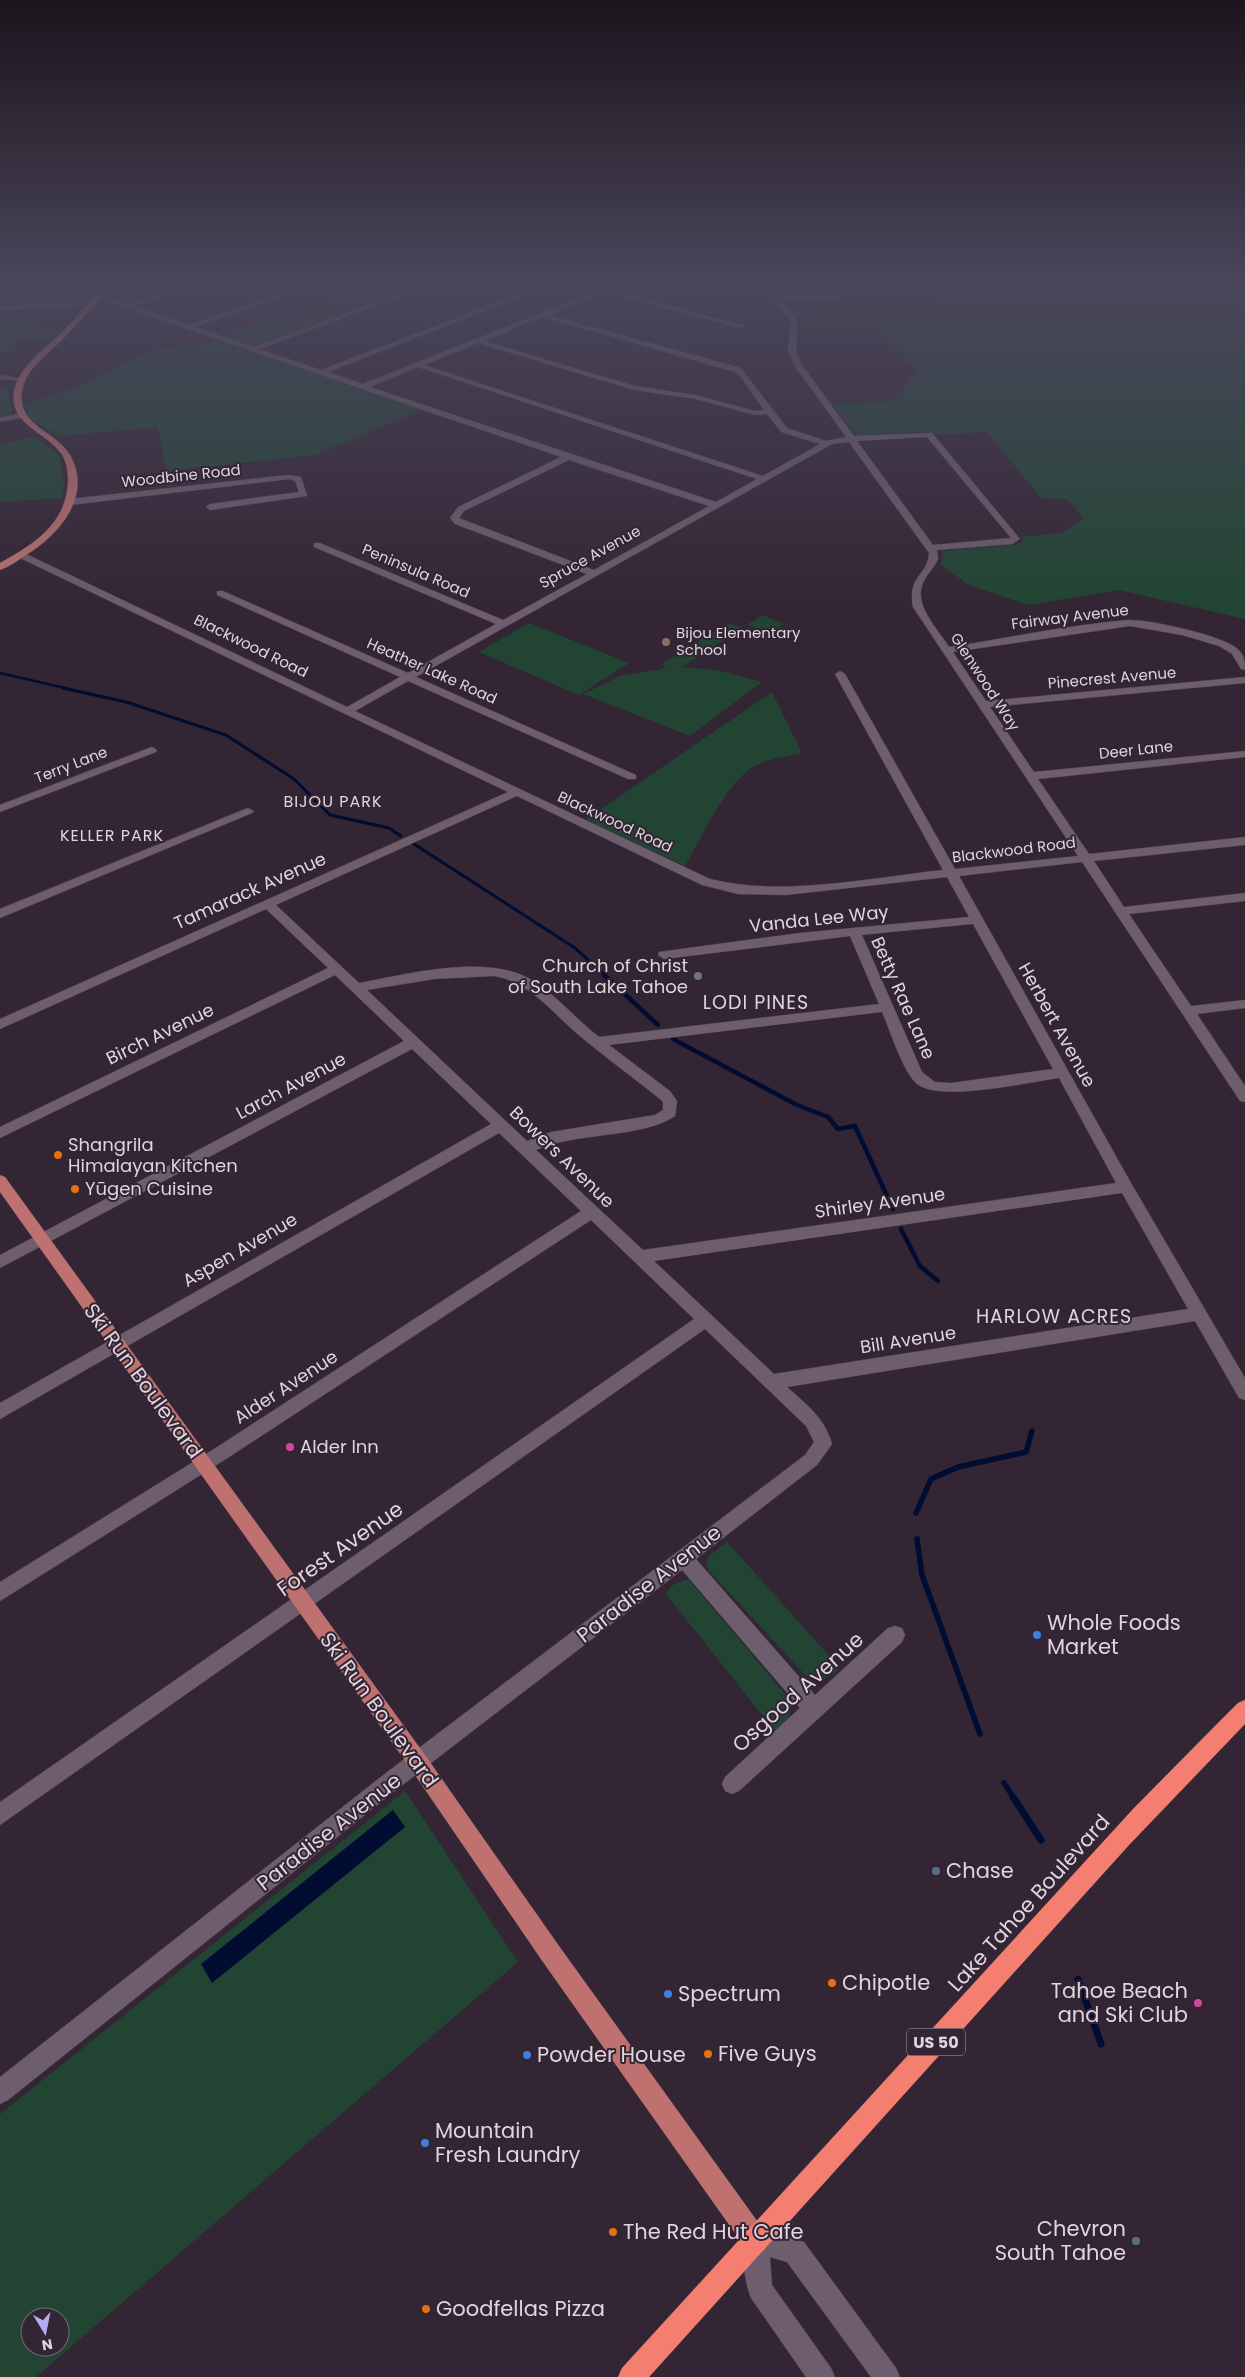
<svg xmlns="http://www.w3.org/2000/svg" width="1245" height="2377" font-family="Poppins,sans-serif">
<rect width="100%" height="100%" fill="#332533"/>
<!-- green -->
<g fill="#214532" fill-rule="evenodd">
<path d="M 0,280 L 80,280 L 86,287 L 102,285 L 84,302 L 1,307 L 3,299 L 0,298 Z"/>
<path d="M 383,280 L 438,280 L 261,344 L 249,345 L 223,336 Z"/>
<path d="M 919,280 L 1245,280 L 1245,619 L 1119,590 L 1028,605 L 969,585 L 940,564 L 943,557 L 942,551 L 1015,545 L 1023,541 L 1021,537 L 1062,533 L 1082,520 L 1081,515 L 1067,499 L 1041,498 L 987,432 L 936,435 L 929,432 L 920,432 L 857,436 L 833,404 L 891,402 L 918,371 L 875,329 L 802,328 L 792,310 L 939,301 L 927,289 L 893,288 L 894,284 L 922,284 Z"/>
<path d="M 35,318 L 38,320 L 32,328 L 60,329 L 51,338 L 19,340 L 12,344 L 8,353 L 0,353 L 0,324 Z"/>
<path d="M 219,340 L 424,409 L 314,455 L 166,471 L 158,427 L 61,436 L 36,423 L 29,417 L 24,405 L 78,387 L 146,352 Z"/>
<path d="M 7,385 L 13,414 L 0,419 L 0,387 Z"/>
<path d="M 33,436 L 59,455 L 64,481 L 63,498 L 0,502 L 0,445 Z"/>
<path d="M 762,615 L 784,624 L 769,633 L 747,625 Z"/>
<path d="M 529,623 L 629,663 L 579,695 L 479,652 Z"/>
<path d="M 729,623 L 742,628 L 682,667 L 717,670 L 762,682 L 690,736 L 583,694 L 620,676 L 666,668 L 661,664 Z"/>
<path d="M 772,692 L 802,753 C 785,757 764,759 750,769 C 725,786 701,839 685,866 L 585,820 Z"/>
<path d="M 727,1542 L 840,1668 C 827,1679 821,1683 805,1675 L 709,1571 L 706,1562 L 710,1555 Z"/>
<path d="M 689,1580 L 791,1701 C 793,1713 786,1726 774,1730 L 666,1594 C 671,1584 678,1581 689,1580 Z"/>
<path d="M 405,1791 L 518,1962 L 36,2377 L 0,2377 L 0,2114 ZM 30,2317 L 60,2317 L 60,2347 L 30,2347 Z"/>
</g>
<!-- water -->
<path fill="#000c31" d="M 393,1810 L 405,1827 L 212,1983 L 201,1964 Z"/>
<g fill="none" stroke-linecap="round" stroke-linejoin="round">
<!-- stream-far4 -->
<path stroke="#000c31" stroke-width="2.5" d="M 0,673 L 69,689"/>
<!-- stream-far3 -->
<g stroke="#000c31" stroke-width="3">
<path d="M 63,688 L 126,702 L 226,735 L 294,779 L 330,815 L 389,828 L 401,836"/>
<path d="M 414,844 L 575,948 L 606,976"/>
</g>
<!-- stream-far2 -->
<g stroke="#000c31" stroke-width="4.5">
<path d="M 604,975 L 658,1025"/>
<path d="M 673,1039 L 797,1105 L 828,1117 L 838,1129 L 855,1126 L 893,1209"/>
<path d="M 901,1229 L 920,1266 L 938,1281"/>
</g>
<!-- stream-far1 -->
<g stroke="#000c31" stroke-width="5.5">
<path d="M 916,1513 L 931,1479 L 958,1467 L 1026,1452 L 1032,1431"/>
<path d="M 917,1539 L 922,1575 L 980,1734"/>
<path d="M 1004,1783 L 1014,1798"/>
</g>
<!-- stream -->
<g stroke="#000c31" stroke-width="7">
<path d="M 1013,1797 L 1041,1840"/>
<path d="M 1078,1979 L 1101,2044"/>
</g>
<defs>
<g id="minor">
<path d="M 201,280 L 212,280 L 134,306 L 189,325 L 318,280 L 329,280 L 195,327 L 253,347 L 437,280 L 447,280 L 259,349 L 321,370 L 554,280 L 564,280 L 328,372 L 363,384 L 623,280 L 633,280 L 612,290 L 744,326 L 741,328 L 606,292 L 549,315 L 741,368 L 787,428 L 826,441 L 846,437 L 794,365 L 788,350 L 791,321 L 759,280 L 766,280 L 779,297 L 832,294 L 821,280 L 828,280 L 838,293 L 875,291 L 885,287 L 883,280 L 889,280 L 890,289 L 876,295 L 782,301 L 797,321 L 796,350 L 802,365 L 854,436 L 932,433 L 1020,539 L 1012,544 L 937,550 L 938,559 C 934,568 927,574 923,583 C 913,605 938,629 949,647 C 1009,638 1068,625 1128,620 C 1148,619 1219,635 1235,647 C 1244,653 1245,660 1245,670 L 1241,669 L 1232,654 L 1219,646 L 1182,635 L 1130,626 L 953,652 L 986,701 L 1245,677 L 1245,683 L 990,707 L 1034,772 L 1245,751 L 1245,757 L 1038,779 L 1089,854 L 1245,837 L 1245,845 L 1094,861 L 1124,907 L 1245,893 L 1245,901 L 1129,914 L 1191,1006 L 1245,1000 L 1245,1008 L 1197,1014 L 1245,1086 L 1245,1102 L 1240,1101 L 1082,862 L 959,876 L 1131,1183 L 1245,1378 L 1245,1400 L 1239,1398 L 1195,1321 L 787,1387 C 806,1404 825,1418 832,1444 L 817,1465 L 696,1559 L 815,1695 L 888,1628 L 895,1626 L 902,1628 L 905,1635 L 902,1642 L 739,1791 L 732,1794 L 725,1791 L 722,1784 L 725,1777 L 800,1708 L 682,1570 L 396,1790 L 8,2100 L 0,2104 L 0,2077 L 382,1776 L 805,1455 L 814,1442 L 806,1426 L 705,1329 L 0,1825 L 0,1802 L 694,1319 L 591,1220 L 226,1459 L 0,1601 L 0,1582 L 214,1449 L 581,1211 L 499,1133 L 0,1419 L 0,1403 L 491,1124 L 412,1049 L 0,1268 L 0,1255 L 404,1041 L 335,975 L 0,1138 L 0,1127 L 328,968 L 266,909 L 0,1029 L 0,1019 L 508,792 L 18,557 L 18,553 L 24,553 L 347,707 L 400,677 L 217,595 L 217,591 L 223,591 L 408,673 L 496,624 L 314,547 L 314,543 L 320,543 L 503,620 L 587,574 L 455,524 L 450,518 L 458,507 L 561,457 L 114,304 L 93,299 L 96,297 L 128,304 ZM 543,317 L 735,372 L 741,377 L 764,410 L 755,411 L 696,395 L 635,386 L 484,341 ZM 478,343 L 634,390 L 696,399 L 755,415 L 767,414 L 781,432 L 820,444 L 763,476 L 424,365 ZM 418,367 L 757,479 L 716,502 L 370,387 ZM 927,437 L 1011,538 L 933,545 L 857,441 ZM 849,442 L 929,553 C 928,576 907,575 913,607 L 1078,856 L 955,869 L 845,674 L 840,671 L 835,674 L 943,870 C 870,878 781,897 710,879 L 355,711 L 408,681 L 628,779 L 636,779 L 636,775 L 416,677 L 832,444 ZM 569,460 L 709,506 L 594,570 L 459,518 L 464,511 ZM 517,796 L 702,885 L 738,894 L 786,895 L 947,877 L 969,917 L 800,933 L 659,952 L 658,955 L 664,959 L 850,936 L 879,1004 L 599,1037 C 577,1020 559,998 535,982 C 490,952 409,974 359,983 L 276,905 ZM 973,924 L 1053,1069 L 951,1083 L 935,1082 L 922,1072 L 862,935 ZM 494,976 C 531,982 553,1014 581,1037 C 606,1058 634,1078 660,1099 L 663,1102 L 663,1110 L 655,1115 L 551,1132 L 527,1141 L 367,990 L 434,979 ZM 882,1012 C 890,1030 902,1069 915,1082 C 934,1104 1029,1082 1059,1078 L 1116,1183 L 643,1250 L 536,1150 C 576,1132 644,1138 675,1116 L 677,1101 L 670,1091 L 609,1045 ZM 1122,1193 L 1188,1309 L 774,1374 L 654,1261 Z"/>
<path d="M 94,302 L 92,305 L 0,310 L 0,306 Z"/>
<path d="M 0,375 L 26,379 L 22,381 L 0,379 Z"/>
<path d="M 22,413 L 25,413 L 25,417 L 0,422 L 0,418 Z"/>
<path d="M 289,475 L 301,477 L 307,496 L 210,510 L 206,507 L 210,504 L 299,492 L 295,481 L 289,479 L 70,505 L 66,502 L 70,499 Z"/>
<path d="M 152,747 L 157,750 L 156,752 L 0,812 L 0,805 Z"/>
<path d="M 248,808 L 254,811 L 252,813 L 0,918 L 0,909 Z"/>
<path d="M 756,2229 L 804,2242 L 896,2368 L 900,2377 L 871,2377 L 787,2262 L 770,2257 L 772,2285 L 831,2368 L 835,2377 L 806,2377 L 751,2298 C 744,2281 740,2249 747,2232 Z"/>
</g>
<g id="major">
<path d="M 110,280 L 117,280 C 100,300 83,318 66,336 C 50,353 25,368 22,392 C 17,426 56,431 70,455 C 94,497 57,537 23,557 C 16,562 8,567 0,570 L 0,563 C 34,544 67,524 68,480 C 68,471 66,459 60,452 C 44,431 9,424 14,392 C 18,366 47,348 63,331 C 79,314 94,297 110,280 Z"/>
<path d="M 0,1175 L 5,1177 L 425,1755 L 559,1946 L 765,2232 L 768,2241 L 765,2250 L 756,2253 L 747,2250 L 543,1962 L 411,1769 L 0,1192 Z"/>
</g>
<path id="highway" d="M 1245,1700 L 1245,1724 L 1129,1845 L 649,2377 L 618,2377 L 622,2368 L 1134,1808 L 1217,1724 L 1238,1703 Z"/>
</defs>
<!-- minor casing -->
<use href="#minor" stroke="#4d424d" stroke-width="1"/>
<!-- major casing -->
<use href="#major" stroke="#4d424d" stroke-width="1"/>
<!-- highway casing -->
<use href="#highway" stroke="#4d424d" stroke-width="1"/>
<!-- minor -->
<use href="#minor" fill="#6d5d6d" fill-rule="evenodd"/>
<!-- major -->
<use href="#major" fill="#be716f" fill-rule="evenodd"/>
<!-- highway -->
<use href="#highway" fill="#f47f71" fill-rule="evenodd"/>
</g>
<!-- sky -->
<linearGradient id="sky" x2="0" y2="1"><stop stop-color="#1c141c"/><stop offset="0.46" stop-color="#4a465b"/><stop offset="1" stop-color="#4a465b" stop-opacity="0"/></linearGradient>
<rect width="1245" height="613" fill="url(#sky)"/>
<!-- markers -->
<circle fill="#8d6e63" stroke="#332533" stroke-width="2" cx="666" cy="642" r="5"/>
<circle fill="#6b7280" stroke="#332533" stroke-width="2" cx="698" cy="976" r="5"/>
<g fill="#e8710a" stroke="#332533" stroke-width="2">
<circle cx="58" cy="1155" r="5"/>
<circle cx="75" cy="1189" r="5"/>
<circle cx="832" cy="1983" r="5"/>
<circle cx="708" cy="2054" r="5"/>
<circle cx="613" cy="2232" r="5"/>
<circle cx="426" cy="2309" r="5"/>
</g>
<g fill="#d1479c" stroke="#332533" stroke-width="2">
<circle cx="290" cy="1447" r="5"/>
<circle cx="1198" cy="2003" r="5"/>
</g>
<g fill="#3f7fe0" stroke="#332533" stroke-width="2">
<circle cx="1037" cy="1635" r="5"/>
<circle cx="668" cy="1994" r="5"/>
<circle cx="527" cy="2055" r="5"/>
<circle cx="425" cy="2143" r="5"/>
</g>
<g fill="#5c6f8a" stroke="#332533" stroke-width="2">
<circle cx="936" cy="1871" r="5"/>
<circle cx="1136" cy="2241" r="5"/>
</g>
<g text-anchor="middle" stroke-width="4" stroke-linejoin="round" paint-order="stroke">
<!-- far-street labels -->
<g font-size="15" fill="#ded5de" stroke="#332533">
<text transform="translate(181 476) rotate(-6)" y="5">Woodbine Road</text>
<text transform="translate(590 557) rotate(-29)" y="5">Spruce Avenue</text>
<text transform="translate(416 571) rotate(23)" y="5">Peninsula Road</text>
<text transform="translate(1070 617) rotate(-7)" y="5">Fairway Avenue</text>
<text transform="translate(251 646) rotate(26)" y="5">Blackwood Road</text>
<text transform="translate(432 671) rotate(24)" y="5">Heather Lake Road</text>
<text transform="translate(1112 678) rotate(-5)" y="5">Pinecrest Avenue</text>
<text transform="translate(985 682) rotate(57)" y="5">Glenwood Way</text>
<text transform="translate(1136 750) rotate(-6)" y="5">Deer Lane</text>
<text transform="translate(71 765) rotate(-21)" y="5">Terry Lane</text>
<text transform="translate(615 822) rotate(25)" y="5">Blackwood Road</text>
<text transform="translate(1014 850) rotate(-7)" y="5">Blackwood Road</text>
</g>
<!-- far-poi labels -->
<g font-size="15" fill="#ded5de" stroke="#332533" text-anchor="start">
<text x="676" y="638">Bijou Elementary<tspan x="676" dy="17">School</tspan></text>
</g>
<!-- far-quarter labels -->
<g font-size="16" letter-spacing="1" fill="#ded5de" stroke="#332533">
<text x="333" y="807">BIJOU PARK</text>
</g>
<!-- far-neighbourhood labels -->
<g font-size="16" letter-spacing="1" fill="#ded5de" stroke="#332533">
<text x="112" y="841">KELLER PARK</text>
</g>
<!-- shield labels -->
<rect fill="#332533" stroke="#aba0ab" stroke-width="1" x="907" y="2028.5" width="58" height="27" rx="4"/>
<g font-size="16" font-weight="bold" fill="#ded5de">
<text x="936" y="2048">US 50</text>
</g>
<!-- street labels -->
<g font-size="18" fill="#ded5de" stroke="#332533">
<text transform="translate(250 891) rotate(-24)" y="6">Tamarack Avenue</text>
<text transform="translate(819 919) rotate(-6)" y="6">Vanda Lee Way</text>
<text transform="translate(903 998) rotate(66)" y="6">Betty Rae Lane</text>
<text transform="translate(1057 1025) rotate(61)" y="6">Herbert Avenue</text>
<text transform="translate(160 1034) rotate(-26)" y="6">Birch Avenue</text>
<text transform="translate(291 1086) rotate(-28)" y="6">Larch Avenue</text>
<text transform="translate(562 1157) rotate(44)" y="6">Bowers Avenue</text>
<text transform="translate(880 1203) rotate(-8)" y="6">Shirley Avenue</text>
<text transform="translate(240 1250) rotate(-30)" y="6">Aspen Avenue</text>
<text transform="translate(908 1340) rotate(-9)" y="6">Bill Avenue</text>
<text transform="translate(286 1387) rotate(-33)" y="6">Alder Avenue</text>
</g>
<!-- poi labels -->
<g font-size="18" fill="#ded5de" stroke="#332533" text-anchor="start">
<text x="688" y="972" text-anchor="end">Church of Christ<tspan x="688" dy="21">of South Lake Tahoe</tspan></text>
<text x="68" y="1151">Shangrila<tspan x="68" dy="21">Himalayan Kitchen</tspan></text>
<text x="85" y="1195">Yūgen Cuisine</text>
<text x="300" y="1453">Alder Inn</text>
</g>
<!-- neighbourhood labels -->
<g font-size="19" letter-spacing="1" fill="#ded5de" stroke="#332533">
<text x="756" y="1009">LODI PINES</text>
<text x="1054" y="1323">HARLOW ACRES</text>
</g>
<!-- near-street labels -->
<g font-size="21" fill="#ded5de" stroke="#332533">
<text transform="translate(143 1381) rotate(54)" y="7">Ski Run Boulevard</text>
<text transform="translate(340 1549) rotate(-35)" y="7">Forest Avenue</text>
<text transform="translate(649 1584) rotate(-38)" y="7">Paradise Avenue</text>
<text transform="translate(798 1692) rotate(-42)" y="7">Osgood Avenue</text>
<text transform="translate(379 1710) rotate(54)" y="7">Ski Run Boulevard</text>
<text transform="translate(329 1832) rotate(-38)" y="7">Paradise Avenue</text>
<text transform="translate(1029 1903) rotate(-48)" y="7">Lake Tahoe Boulevard</text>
</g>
<!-- near-poi labels -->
<g font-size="21" fill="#ded5de" stroke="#332533" text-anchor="start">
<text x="1047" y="1630">Whole Foods<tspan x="1047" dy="24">Market</tspan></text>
<text x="946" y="1878">Chase</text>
<text x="842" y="1990">Chipotle</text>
<text x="1188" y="1998" text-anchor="end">Tahoe Beach<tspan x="1188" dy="24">and Ski Club</tspan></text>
<text x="678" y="2001">Spectrum</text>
<text x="718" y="2061">Five Guys</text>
<text x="537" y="2062">Powder House</text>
<text x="435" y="2138">Mountain<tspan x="435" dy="24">Fresh Laundry</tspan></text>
<text x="1126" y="2236" text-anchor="end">Chevron<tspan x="1126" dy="24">South Tahoe</tspan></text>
<text x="623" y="2239">The Red Hut Cafe</text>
<text x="436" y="2316">Goodfellas Pizza</text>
</g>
</g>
<!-- north arrow -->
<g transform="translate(45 2332) rotate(170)"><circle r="24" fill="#332533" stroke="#776b77"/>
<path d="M0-4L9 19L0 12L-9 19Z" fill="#b5acf8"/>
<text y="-8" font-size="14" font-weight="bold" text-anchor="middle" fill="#ded5de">N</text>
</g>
</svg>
